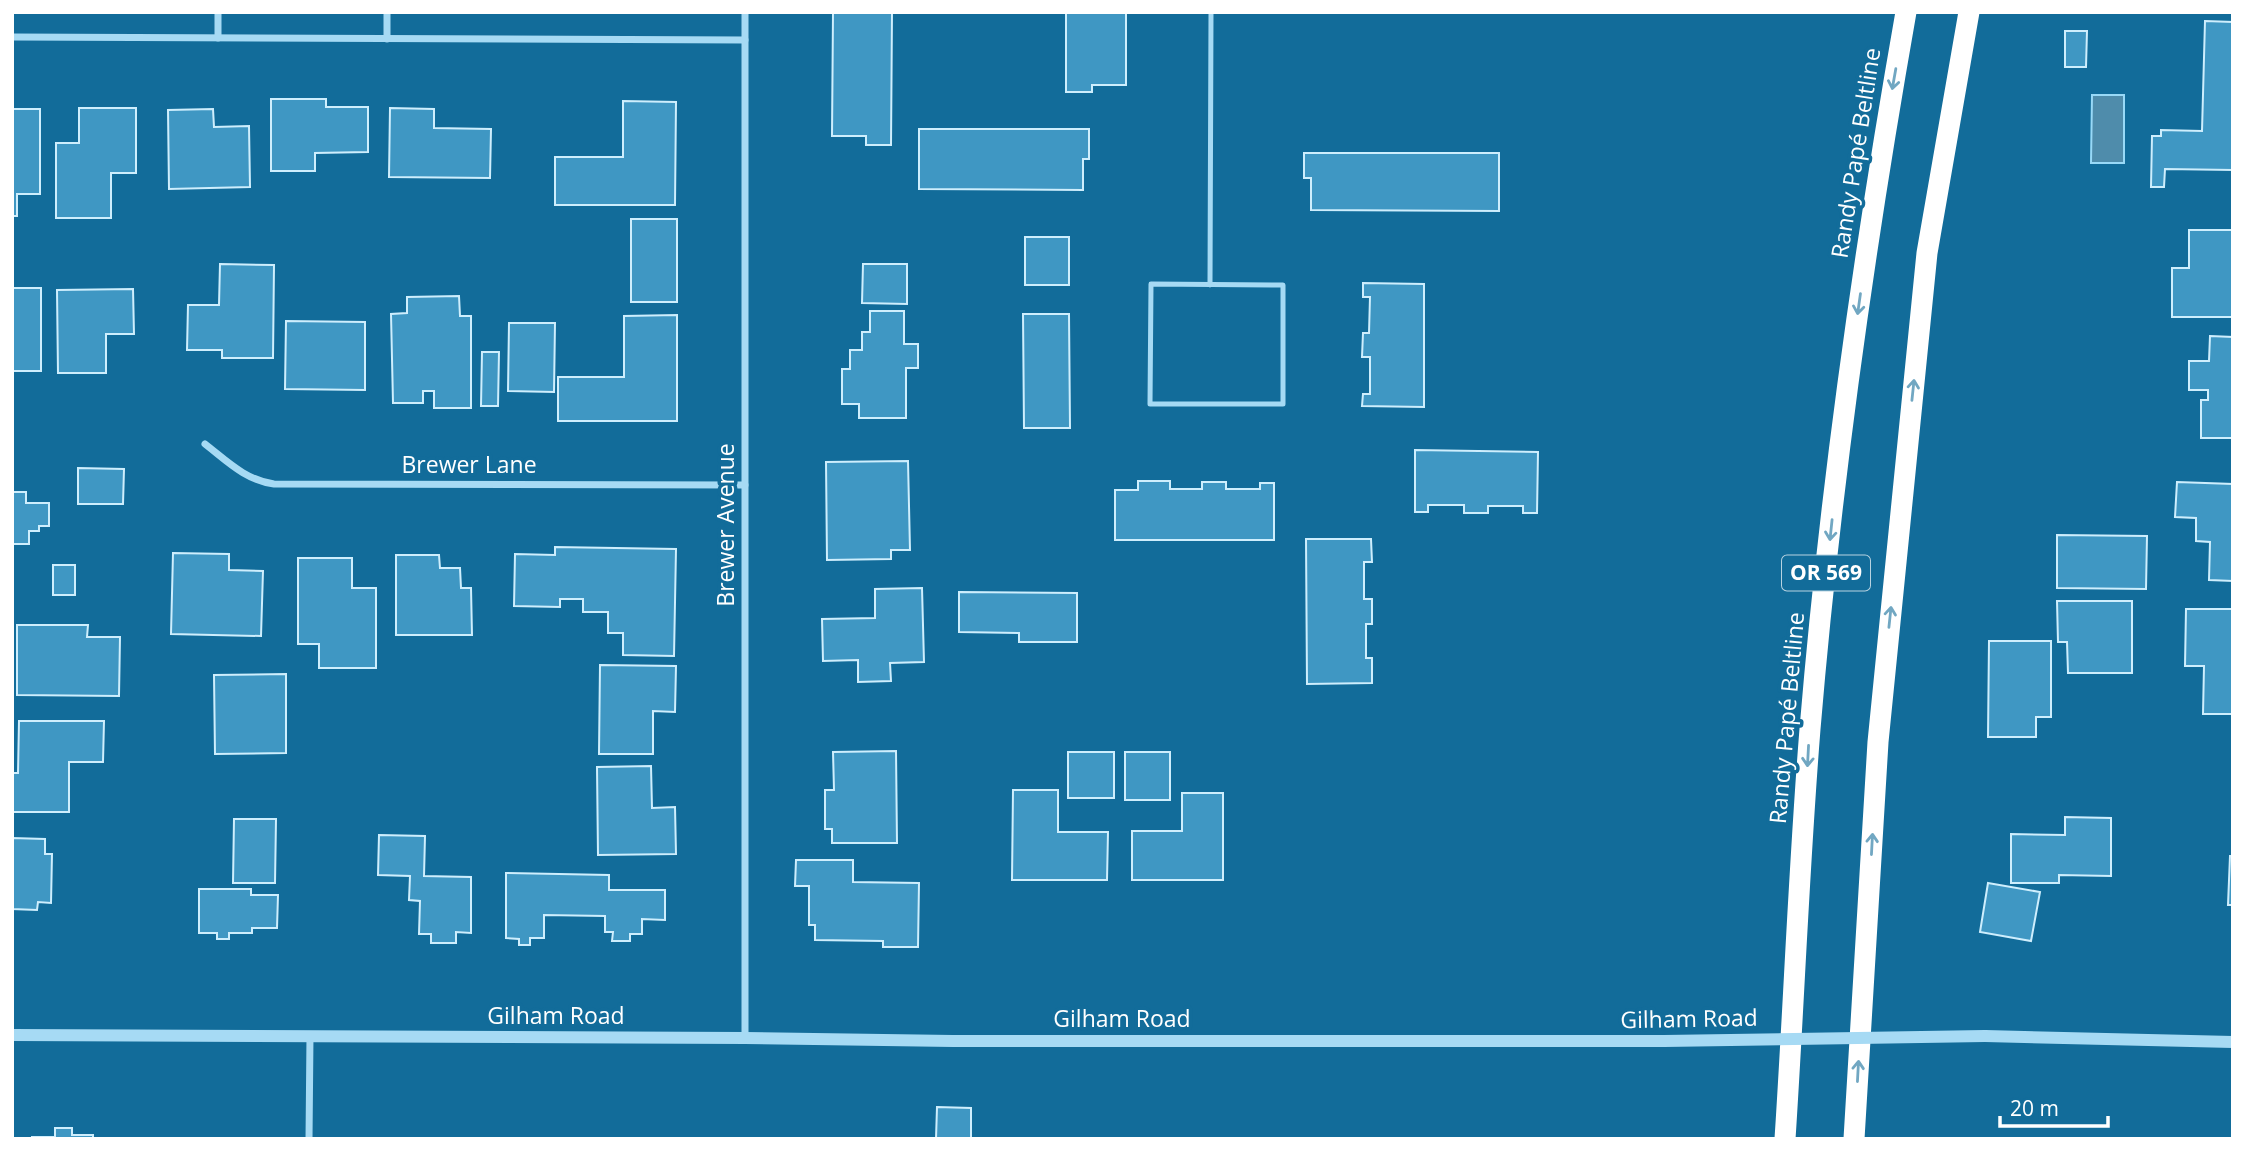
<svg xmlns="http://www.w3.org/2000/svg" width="2245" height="1151" font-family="'Open Sans',sans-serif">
<rect width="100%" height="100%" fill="#126c9a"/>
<!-- water -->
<path fill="#4f8cab" stroke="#98d9f7" stroke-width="2" d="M 2092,95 L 2124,95 L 2124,163 L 2091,163 Z"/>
<!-- building -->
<g fill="#3f97c3" stroke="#ceeefd" stroke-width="2">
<path d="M 833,12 L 892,12 L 891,145 L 866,145 L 866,136 L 832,136 Z"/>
<path d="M 1066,12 L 1126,12 L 1126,85 L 1092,85 L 1092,92 L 1066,92 Z"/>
<path d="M 2205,21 L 2233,22 L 2233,170 L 2165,169 L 2164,187 L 2151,187 L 2152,136 L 2161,136 L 2161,130 L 2202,131 Z"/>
<path d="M 2065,31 L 2087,31 L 2086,67 L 2065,67 Z"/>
<path d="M 271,99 L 326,99 L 326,107 L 368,107 L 368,152 L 315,153 L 315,171 L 271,171 Z"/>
<path d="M 623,101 L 676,102 L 675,205 L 555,205 L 555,157 L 623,157 Z"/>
<path d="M 79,108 L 136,108 L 136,173 L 111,173 L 111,218 L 56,218 L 56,143 L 79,143 Z"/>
<path d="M 390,108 L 434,109 L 434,128 L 491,129 L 490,178 L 389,177 Z"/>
<path d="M 12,109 L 40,109 L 40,194 L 17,194 L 17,216 L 12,216 Z"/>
<path d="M 213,109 L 214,127 L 249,126 L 250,187 L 169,189 L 168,110 Z"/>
<path d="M 919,129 L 1089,129 L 1089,159 L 1083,159 L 1083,190 L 919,189 Z"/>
<path d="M 1304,153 L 1499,153 L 1499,211 L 1311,210 L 1311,178 L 1304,178 Z"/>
<rect x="631" y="219" width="46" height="83"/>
<path d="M 2189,230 L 2233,230 L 2233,317 L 2172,317 L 2172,268 L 2189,268 Z"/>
<rect x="1025" y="237" width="44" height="48"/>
<path d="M 220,264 L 274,265 L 273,358 L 222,358 L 222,350 L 187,350 L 188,305 L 219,305 Z"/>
<path d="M 863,264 L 907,264 L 907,304 L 862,303 Z"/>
<path d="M 1363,283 L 1424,284 L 1424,407 L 1362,406 L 1363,394 L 1370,394 L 1370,357 L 1362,357 L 1363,333 L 1369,333 L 1370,297 L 1363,297 Z"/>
<rect x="12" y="288" width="29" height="83"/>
<path d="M 133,289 L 134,334 L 106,334 L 106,373 L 58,373 L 57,290 Z"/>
<path d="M 459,296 L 460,316 L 471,316 L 471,408 L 434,408 L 434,391 L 423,391 L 423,403 L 393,403 L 391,314 L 407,313 L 407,297 Z"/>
<path d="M 870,311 L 904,311 L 904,344 L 918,344 L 918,368 L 906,368 L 906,418 L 859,418 L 859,404 L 842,404 L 842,369 L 850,369 L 850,350 L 862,350 L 862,332 L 870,332 Z"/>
<path d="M 1023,314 L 1069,314 L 1070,428 L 1024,428 Z"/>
<path d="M 677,315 L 677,421 L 558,421 L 558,377 L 624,377 L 624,316 Z"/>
<path d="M 286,321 L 365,322 L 365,390 L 285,389 Z"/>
<path d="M 509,323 L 555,323 L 554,392 L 508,391 Z"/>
<path d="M 2210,336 L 2233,337 L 2233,438 L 2201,438 L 2201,400 L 2208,400 L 2208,390 L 2189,390 L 2189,361 L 2209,361 Z"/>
<path d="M 482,352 L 499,352 L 498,406 L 481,406 Z"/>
<path d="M 1415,450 L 1538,452 L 1537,513 L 1523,513 L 1523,506 L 1488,506 L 1488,513 L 1464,513 L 1464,505 L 1428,505 L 1428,512 L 1415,512 Z"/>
<path d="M 908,461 L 910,550 L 891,550 L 891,559 L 827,560 L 826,462 Z"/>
<path d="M 78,468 L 124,469 L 123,504 L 78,504 Z"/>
<path d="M 1138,481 L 1170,481 L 1170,489 L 1202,489 L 1202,482 L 1226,482 L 1226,489 L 1260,489 L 1260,483 L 1274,483 L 1274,540 L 1115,540 L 1115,490 L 1138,490 Z"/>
<path d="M 2177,482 L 2233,484 L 2233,581 L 2209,580 L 2210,542 L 2196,541 L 2196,518 L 2175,517 Z"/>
<path d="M 12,492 L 26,492 L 26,503 L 49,503 L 49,526 L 39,526 L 39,531 L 29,531 L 29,544 L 12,544 Z"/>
<path d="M 2057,535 L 2147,536 L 2146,589 L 2057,588 Z"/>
<path d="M 1306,539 L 1371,539 L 1372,562 L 1364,562 L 1364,599 L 1372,599 L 1372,624 L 1366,624 L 1366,658 L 1372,658 L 1372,683 L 1307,684 Z"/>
<path d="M 555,547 L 676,549 L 674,656 L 623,655 L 623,633 L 608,633 L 608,612 L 583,612 L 583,599 L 560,599 L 560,607 L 514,606 L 515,554 L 555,555 Z"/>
<path d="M 173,553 L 229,554 L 229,570 L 263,571 L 261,636 L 171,634 Z"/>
<path d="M 396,555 L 439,555 L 440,568 L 460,568 L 461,588 L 471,588 L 472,635 L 396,635 Z"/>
<path d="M 298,558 L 352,558 L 352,588 L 376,588 L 376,668 L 319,668 L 319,644 L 298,644 Z"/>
<rect x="53" y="565" width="22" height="30"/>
<path d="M 922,588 L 924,662 L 890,663 L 891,681 L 858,682 L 858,660 L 823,661 L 822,619 L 875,618 L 875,589 Z"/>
<path d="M 959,592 L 1077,593 L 1077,642 L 1019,642 L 1019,633 L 959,632 Z"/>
<path d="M 2057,601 L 2132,601 L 2132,673 L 2068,673 L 2067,642 L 2058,642 Z"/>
<path d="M 2186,609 L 2233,609 L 2233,714 L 2203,714 L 2204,666 L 2185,666 Z"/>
<path d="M 17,625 L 88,625 L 87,637 L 120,637 L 119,696 L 17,695 Z"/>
<path d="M 1989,641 L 2051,641 L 2051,717 L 2036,717 L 2036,737 L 1988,737 Z"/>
<path d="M 600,665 L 676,666 L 675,712 L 653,711 L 653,754 L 599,754 Z"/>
<path d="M 286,674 L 286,753 L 215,754 L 214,675 Z"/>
<path d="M 19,721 L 104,721 L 103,762 L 69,762 L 69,812 L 12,812 L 12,773 L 18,773 Z"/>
<path d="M 896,751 L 897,843 L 832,843 L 832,829 L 825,829 L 825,790 L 834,790 L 833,752 Z"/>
<rect x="1068" y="752" width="46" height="46"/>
<rect x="1125" y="752" width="45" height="48"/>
<path d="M 651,766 L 652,808 L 675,807 L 676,854 L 598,855 L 597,767 Z"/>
<path d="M 1013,790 L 1058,790 L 1058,832 L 1108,832 L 1107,880 L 1012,880 Z"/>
<path d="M 1182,793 L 1223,793 L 1223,880 L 1132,880 L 1132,831 L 1182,831 Z"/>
<path d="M 2065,817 L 2111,818 L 2111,876 L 2059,875 L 2059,883 L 2011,883 L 2011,834 L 2065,835 Z"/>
<path d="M 234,819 L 276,819 L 275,883 L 233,883 Z"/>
<path d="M 379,835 L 425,836 L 424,876 L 471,877 L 471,933 L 456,932 L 456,943 L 431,943 L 431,934 L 419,934 L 420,901 L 409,900 L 410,876 L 378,875 Z"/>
<path d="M 12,838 L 45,839 L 45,854 L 52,854 L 51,903 L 38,902 L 37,910 L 12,909 Z"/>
<path d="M 2230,856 L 2233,856 L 2233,905 L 2228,905 Z"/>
<path d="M 796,860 L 853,860 L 853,882 L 919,883 L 918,947 L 883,947 L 883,941 L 815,940 L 815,925 L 809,925 L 809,886 L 795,886 Z"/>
<path d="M 506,873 L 609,875 L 609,890 L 665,890 L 665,920 L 642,919 L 642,934 L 630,934 L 630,941 L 612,941 L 613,932 L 605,932 L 605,916 L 544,915 L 544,938 L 530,938 L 530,945 L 519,945 L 519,939 L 506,938 Z"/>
<path d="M 1988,883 L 2040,892 L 2031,941 L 1980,932 Z"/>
<path d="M 199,889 L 251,889 L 251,895 L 278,895 L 277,928 L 252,928 L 252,933 L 229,933 L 229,939 L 217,939 L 217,933 L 199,933 Z"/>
<path d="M 937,1107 L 971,1108 L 971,1139 L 936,1139 Z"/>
<path d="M 55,1128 L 72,1128 L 72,1135 L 93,1135 L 93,1139 L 32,1139 L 32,1137 L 55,1137 Z"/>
</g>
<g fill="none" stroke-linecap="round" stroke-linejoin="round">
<!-- service -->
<g stroke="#a6daf4" stroke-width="5">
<path d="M 1151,284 L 1283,285 L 1283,404 L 1150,404 Z"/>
<path d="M 1210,285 L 1211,12"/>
</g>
<!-- minor -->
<g stroke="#a6daf4" stroke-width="7">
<path d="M 745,12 L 745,1038"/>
<path d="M 12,37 L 745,40"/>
<path d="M 218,38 L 218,12"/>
<path d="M 387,39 L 387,12"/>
<path d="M 205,444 C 227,461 245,480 274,484 L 745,485"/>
<path d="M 309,1139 L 310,1036"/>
</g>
<!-- tertiary -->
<g stroke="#a6daf4" stroke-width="12">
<path d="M 12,1035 L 745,1038 L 953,1041 L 1664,1041"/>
<path d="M 1985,1036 L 2233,1042"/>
</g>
<!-- motorway -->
<g stroke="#fff" stroke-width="21">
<path d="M 1785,1139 C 1794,1002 1799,865 1810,729 C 1830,489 1864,250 1906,12"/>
<path d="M 1854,1139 L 1878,742 L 1927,253 L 1969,12"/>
</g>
<!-- tertiary-bridge -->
<path stroke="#a6daf4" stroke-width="12" d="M 1664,1041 L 1985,1036"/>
</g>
<!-- one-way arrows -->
<defs><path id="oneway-shaft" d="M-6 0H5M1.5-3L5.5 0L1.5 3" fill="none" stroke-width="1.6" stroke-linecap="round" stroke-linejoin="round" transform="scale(1.75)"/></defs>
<g stroke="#71a7c2">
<use href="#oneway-shaft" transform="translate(1894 79) rotate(100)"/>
<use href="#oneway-shaft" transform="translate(1859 304) rotate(98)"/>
<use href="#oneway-shaft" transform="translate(1913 390) rotate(-84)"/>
<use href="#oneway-shaft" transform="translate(1831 530) rotate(96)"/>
<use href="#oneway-shaft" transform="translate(1890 617) rotate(-84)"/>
<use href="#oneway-shaft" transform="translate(1808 756) rotate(93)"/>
<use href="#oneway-shaft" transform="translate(1872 844) rotate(-87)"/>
<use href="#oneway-shaft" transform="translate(1858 1071) rotate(-87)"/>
</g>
<g text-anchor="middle" stroke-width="7" stroke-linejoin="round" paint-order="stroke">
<!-- shield labels -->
<rect fill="#126c9a" stroke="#b8d3e1" stroke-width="2" x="1782" y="555.5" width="88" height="35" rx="5"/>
<g font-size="21" font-weight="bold" fill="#fff">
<text x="1826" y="580">OR 569</text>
</g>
<!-- street labels -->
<g font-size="23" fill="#fff" stroke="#126c9a">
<text transform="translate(1856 153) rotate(-81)" y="8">Randy Papé Beltline</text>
<text x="469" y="473">Brewer Lane</text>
<text transform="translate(726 525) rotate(-90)" y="8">Brewer Avenue</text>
<text transform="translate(1787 718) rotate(-85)" y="8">Randy Papé Beltline</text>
<text x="556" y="1024">Gilham Road</text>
<text x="1122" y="1027">Gilham Road</text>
<text transform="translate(1689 1019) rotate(-1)" y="8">Gilham Road</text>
</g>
</g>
<!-- border -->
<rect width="2245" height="1151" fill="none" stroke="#ffffff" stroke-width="28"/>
<!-- scale -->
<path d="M2000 1116v10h108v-10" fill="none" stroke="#ffffff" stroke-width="3.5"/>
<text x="2010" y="1116" font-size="21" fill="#ffffff" stroke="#126c9a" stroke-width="5" paint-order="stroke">20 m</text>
</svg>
